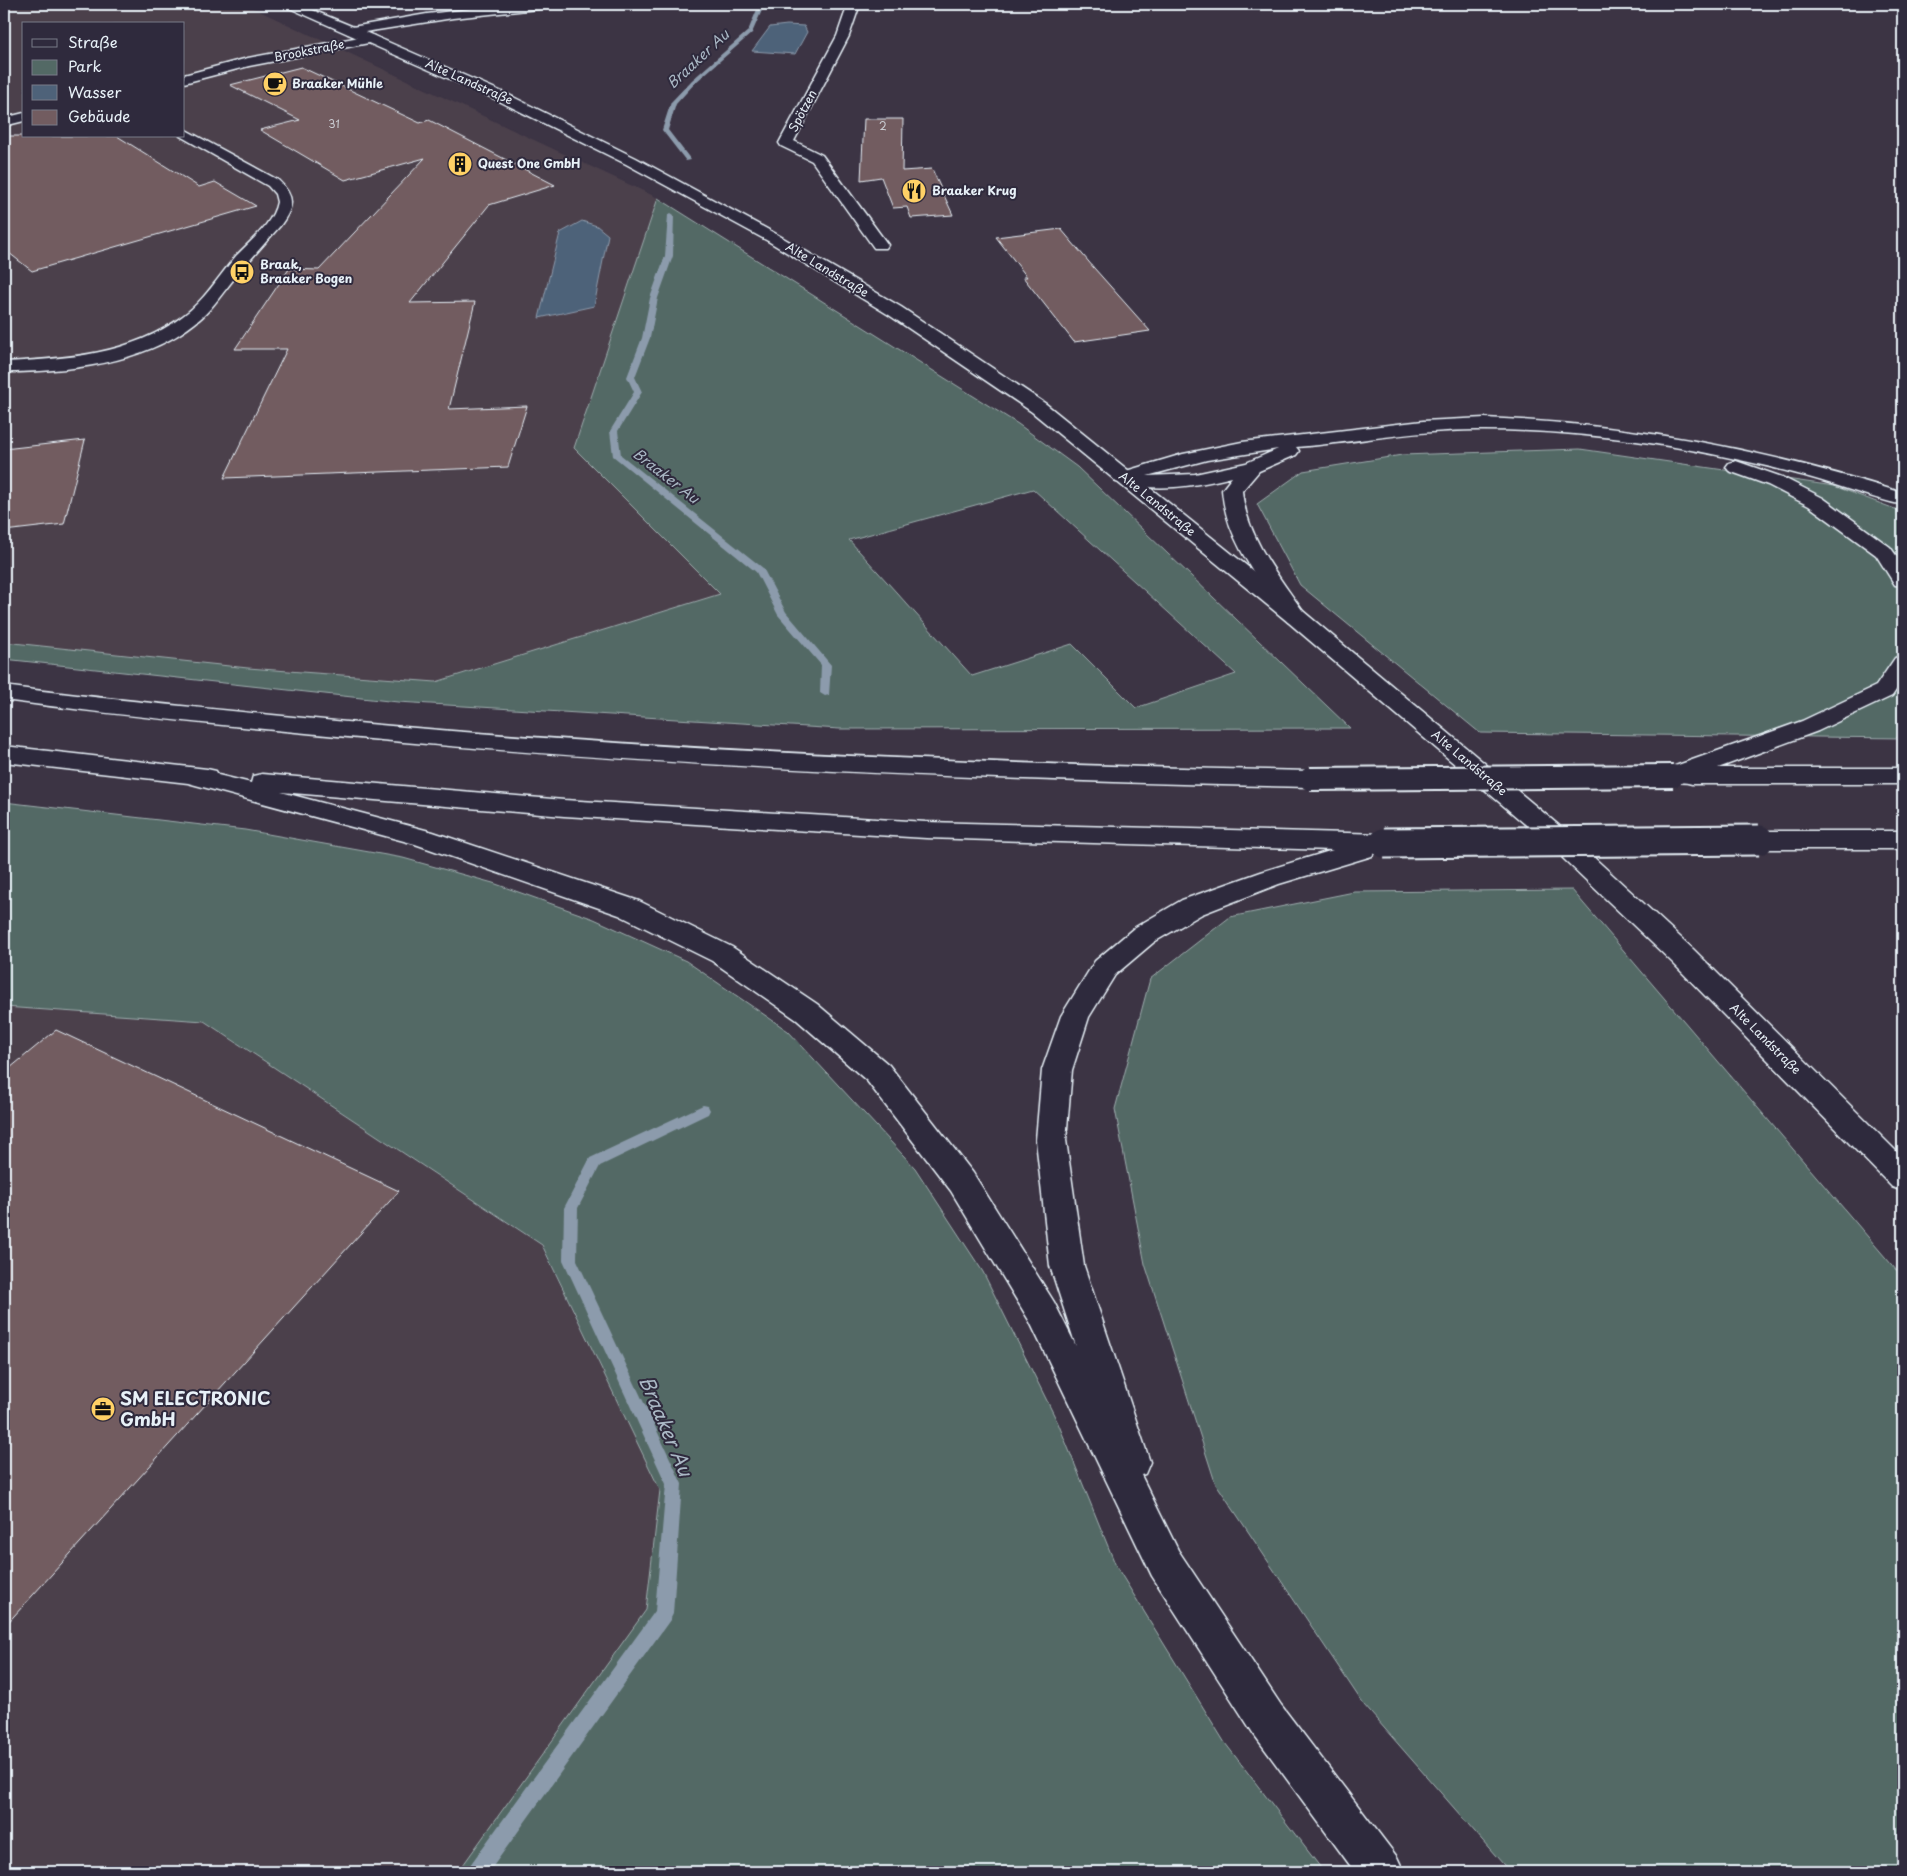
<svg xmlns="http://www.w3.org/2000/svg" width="1907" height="1876" font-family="'Playpen Sans',sans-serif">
<rect width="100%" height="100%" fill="#3c3444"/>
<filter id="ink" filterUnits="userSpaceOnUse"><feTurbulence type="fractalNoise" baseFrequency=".02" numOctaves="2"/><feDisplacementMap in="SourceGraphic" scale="10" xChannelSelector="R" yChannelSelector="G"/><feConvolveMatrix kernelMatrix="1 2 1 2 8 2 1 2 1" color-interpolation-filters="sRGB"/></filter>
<g filter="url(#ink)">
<!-- built -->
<g fill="#4c404c" fill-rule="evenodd">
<path d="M 4,4 L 244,4 L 658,198 L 574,448 L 721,594 L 436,682 L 248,668 L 4,642 ZM 24,24 L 184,24 L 184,136 L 24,136 Z"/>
<path d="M 4,1007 L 204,1021 L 541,1245 L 660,1490 L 646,1610 L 458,1872 L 4,1872 Z"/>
</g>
<!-- green -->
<g fill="#536965" stroke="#9eadae" fill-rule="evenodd">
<path d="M 658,198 L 1018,424 L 1077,467 L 1350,728 L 840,729 L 398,702 L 4,659 L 4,642 L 248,668 L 436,682 L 720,594 L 574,448 ZM 1033,489 L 1236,674 L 1136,708 L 1072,644 L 972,676 L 849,540 Z"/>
<path d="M 1580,449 L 1834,486 L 1903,512 L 1903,738 L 1480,733 L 1300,585 L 1257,504 L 1303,471 L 1402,455 Z"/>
<path d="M 4,802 L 245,830 L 403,858 L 493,883 L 594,919 L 686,961 L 788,1031 L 915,1168 L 983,1272 L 1058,1423 L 1116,1566 L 1225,1743 L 1324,1872 L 458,1872 L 646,1610 L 660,1490 L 542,1245 L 204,1021 L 4,1007 Z"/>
<path d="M 1572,890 L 1903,1278 L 1903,1872 L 1510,1872 L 1364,1705 L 1215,1482 L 1145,1264 L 1115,1109 L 1150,979 L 1230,917 L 1354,892 Z"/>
</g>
<!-- water -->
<g fill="#4e6279" stroke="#8c9bac">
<path d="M 787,25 L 804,26 L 807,32 L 795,54 L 752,51 L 770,27 Z"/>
<path d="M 582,221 L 597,226 L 608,235 L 594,306 L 539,318 L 560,233 Z"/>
</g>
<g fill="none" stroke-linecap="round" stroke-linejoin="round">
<!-- stream -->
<g fill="#8c9bac" fill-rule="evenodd">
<path d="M 758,7 L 763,8 L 752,33 L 696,82 L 676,104 L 668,130 L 691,160 L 686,161 L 662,130 L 671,102 L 692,80 L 748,31 Z"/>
<path d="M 671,213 L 674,215 L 673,256 L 658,298 L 650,338 L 635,377 L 642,392 L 618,431 L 621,455 L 763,568 L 786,612 L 831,665 L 829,695 L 825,696 L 820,693 L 821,665 L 778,615 L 756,572 L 613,456 L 610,431 L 634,392 L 627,377 L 642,338 L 650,298 L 665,256 L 668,215 Z"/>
<path d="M 703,1105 L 708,1106 L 710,1110 L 708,1114 L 600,1166 L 578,1208 L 577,1260 L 682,1484 L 673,1614 L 670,1620 L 489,1872 L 467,1872 L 470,1865 L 655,1611 L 666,1484 L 563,1260 L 564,1208 L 590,1158 Z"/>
</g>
</g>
<!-- building -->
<g fill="#725c60" stroke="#e8f1f8">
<path d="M 301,67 L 420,123 L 429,120 L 555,185 L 489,205 L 410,303 L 475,302 L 449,409 L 527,406 L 508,467 L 224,478 L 287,349 L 235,349 L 289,269 L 319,270 L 425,158 L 345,180 L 260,130 L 300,120 L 230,85 Z"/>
<path d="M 864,119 L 903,119 L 902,171 L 932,169 L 953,215 L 911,218 L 907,207 L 893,208 L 881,177 L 861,180 Z"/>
<path d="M 4,136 L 117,136 L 199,187 L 215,182 L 256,206 L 32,271 L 4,249 Z"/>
<path d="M 1061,229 L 1094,268 L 1150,331 L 1074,342 L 1023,277 L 1027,277 L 996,237 Z"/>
<path d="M 85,440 L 64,524 L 4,531 L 4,449 Z"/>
<path d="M 56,1030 L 399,1191 L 4,1627 L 4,1073 Z"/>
</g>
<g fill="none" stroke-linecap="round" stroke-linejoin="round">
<defs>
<g id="minor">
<path d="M 283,4 L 298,4 L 356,28 L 358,31 L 356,34 L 348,34 L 285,6 Z"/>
<path d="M 845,4 L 857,4 L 859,7 L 849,36 L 794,141 L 822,155 L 888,245 L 886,248 L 874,248 L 812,161 L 781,146 L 779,143 L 837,36 L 847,7 Z"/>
<path d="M 370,35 L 374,36 L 376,39 L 374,42 L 249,66 L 184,83 L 184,75 L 248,58 Z"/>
<path d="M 24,113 L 24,121 L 4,126 L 4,118 Z"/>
<path d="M 184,129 L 278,180 C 296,197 294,207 280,226 C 264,244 248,262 233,280 C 221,295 210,312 195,323 C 144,364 67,372 4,372 L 4,362 C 65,359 132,355 183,316 C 204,301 219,276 236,256 C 250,241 273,224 277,202 L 275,194 L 268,186 L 180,136 L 184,136 Z"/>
</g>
<path id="secondary" d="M 513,4 L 561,4 L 555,7 L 453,18 L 365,32 L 507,94 L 636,158 L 778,235 L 901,307 L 1046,404 L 1304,612 L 1563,829 L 1693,949 L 1903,1158 L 1903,1191 L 1892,1187 L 1673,963 L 1545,841 L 1288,622 L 1032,412 L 889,315 L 768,241 L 626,164 L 497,100 L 348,34 L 346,31 L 352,27 L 427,14 Z"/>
<g id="motorway">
<path d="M 1485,418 C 1631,424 1764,449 1903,493 L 1903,505 C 1867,497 1831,482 1794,473 C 1694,447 1588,430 1484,430 C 1421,429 1359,442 1296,447 L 1299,451 L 1296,455 L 1259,471 L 1242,491 C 1247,539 1280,578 1307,617 L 1304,622 L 1296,624 L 1288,622 C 1260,581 1226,540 1222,490 L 1232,477 C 1192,487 1157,492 1116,482 L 1113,478 L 1116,474 L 1183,454 L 1242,442 L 1423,421 ZM 1278,449 L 1246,463 L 1195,474 L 1147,476 L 1207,460 Z"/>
<path d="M 1736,461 L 1782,477 L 1823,498 L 1890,547 L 1903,565 L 1903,586 L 1895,585 L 1876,555 L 1809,506 L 1768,485 L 1729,471 L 1726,467 L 1729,463 Z"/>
<path d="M 1903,656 L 1903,680 L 1892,696 L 1818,731 L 1718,768 L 1903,768 L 1903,784 L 1692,784 C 1682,781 1674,784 1664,782 L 1661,776 L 1664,770 L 1802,721 L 1876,686 L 1895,658 Z"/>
<path d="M 4,686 C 93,698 183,706 272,715 C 617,749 964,764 1310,771 L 1319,773 L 1322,779 L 1319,785 L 1310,787 C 968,780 626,765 285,731 C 191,722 97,713 4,700 Z"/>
<path d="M 4,746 L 207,769 L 216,771 L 218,775 L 251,783 L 253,776 L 262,774 L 564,800 L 926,822 L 1384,834 L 1393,837 L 1397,843 L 1393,849 L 1375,851 L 1372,856 L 1279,884 L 1202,914 L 1154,942 L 1115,975 L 1089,1017 L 1072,1070 L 1066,1140 L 1084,1266 L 1150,1462 L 1145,1474 L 1141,1475 L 1178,1550 L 1281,1705 L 1397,1857 L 1404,1872 L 1355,1872 L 1253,1733 L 1152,1576 L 1030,1322 L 951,1191 L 867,1081 L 797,1020 L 712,961 L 619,915 L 415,844 L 188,783 L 4,762 ZM 281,792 L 564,816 L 926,838 L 1333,850 L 1261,872 L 1182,900 L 1134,928 L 1095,961 L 1061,1016 L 1042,1070 L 1036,1140 L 1050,1266 L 1076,1346 L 1054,1302 L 973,1173 L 889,1065 L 817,1004 L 732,947 L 639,901 L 433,832 Z"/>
<path d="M 1759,831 L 1903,831 L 1903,849 L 1759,849 L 1750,846 L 1746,840 L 1750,834 Z"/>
</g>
</defs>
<!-- minor casing -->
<use href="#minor" stroke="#e8f1f8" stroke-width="3"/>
<!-- secondary casing -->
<use href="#secondary" stroke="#e8f1f8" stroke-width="3"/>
<!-- motorway casing -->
<use href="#motorway" stroke="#e8f1f8" stroke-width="3"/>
<!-- minor -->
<use href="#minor" fill="#2f2a3d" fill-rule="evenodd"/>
<!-- secondary -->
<use href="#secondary" fill="#2f2a3d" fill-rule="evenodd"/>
<!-- motorway -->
<use href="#motorway" fill="#2f2a3d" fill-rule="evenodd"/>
<defs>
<path id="motorway-bridge-far1" d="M 1310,779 L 1673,776"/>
<path id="motorway-bridge" d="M 1384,843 L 1759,840"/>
</defs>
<!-- motorway-bridge-far1 casing -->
<use href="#motorway-bridge-far1" stroke="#e8f1f8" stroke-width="26" stroke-linecap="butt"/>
<!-- motorway-bridge casing -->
<use href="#motorway-bridge" stroke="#e8f1f8" stroke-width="33" stroke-linecap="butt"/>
<!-- motorway-bridge-far1 -->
<use href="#motorway-bridge-far1" stroke="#2f2a3d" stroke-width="22"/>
<!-- motorway-bridge -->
<use href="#motorway-bridge" stroke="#2f2a3d" stroke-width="29"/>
</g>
</g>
<!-- icons -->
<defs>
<symbol id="cafe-disc" viewBox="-11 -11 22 22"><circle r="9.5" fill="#ffd166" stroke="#2f2a3d"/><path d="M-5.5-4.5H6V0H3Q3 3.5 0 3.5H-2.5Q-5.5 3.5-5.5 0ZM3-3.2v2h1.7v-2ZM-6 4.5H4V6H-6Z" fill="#111"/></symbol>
<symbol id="building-disc" viewBox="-11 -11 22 22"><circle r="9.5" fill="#ffd166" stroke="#2f2a3d"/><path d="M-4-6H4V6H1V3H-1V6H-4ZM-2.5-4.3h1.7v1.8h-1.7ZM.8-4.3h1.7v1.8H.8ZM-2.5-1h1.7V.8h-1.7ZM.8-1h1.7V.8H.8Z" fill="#111"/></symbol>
<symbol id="restaurant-disc" viewBox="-11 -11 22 22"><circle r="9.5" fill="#ffd166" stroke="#2f2a3d"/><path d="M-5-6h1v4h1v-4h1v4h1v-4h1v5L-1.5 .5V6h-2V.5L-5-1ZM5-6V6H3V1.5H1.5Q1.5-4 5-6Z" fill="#111"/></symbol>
<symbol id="bus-disc" viewBox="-11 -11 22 22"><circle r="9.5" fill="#ffd166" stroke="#2f2a3d"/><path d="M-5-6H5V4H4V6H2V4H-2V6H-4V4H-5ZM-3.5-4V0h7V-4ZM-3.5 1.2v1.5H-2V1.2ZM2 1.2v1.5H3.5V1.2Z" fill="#111"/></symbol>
<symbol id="office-disc" viewBox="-11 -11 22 22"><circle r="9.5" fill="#ffd166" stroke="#2f2a3d"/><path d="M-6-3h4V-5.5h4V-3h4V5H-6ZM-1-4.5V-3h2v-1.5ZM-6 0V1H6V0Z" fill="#111"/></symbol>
</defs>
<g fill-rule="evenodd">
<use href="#cafe-disc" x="261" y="70" width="28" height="28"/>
<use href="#building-disc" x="446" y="150" width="28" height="28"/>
<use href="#restaurant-disc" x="900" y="177" width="28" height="28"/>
<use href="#bus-disc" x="228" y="258" width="28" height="28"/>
<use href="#office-disc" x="89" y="1395" width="28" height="28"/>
</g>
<g text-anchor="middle" stroke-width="4" stroke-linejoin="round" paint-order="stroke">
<!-- far-number labels -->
<g font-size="11" fill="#caccd2">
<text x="334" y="128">31</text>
<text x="883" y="130">2</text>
</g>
<!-- far-street labels -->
<g font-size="12" fill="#e8f1f8" stroke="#2f2a3d">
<text transform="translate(309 51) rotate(-11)" y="4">Brookstraße</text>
<text transform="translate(469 82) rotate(24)" y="4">Alte Landstraße</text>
<text transform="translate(803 111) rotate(-62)" y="4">Spötzen</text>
<text transform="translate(827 270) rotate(31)" y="4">Alte Landstraße</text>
<text transform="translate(1157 504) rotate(39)" y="4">Alte Landstraße</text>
<text transform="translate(1469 763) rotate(40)" y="4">Alte Landstraße</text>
<text transform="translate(1765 1039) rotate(45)" y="4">Alte Landstraße</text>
</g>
<!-- far-poi labels -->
<g font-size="12" font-weight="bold" fill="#e8f1f8" stroke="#2f2a3d" text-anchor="start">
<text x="292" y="88">Braaker Mühle</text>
<text x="478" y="168">Quest One GmbH</text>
<text x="932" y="195">Braaker Krug</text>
<text x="260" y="269">Braak,<tspan x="260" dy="14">Braaker Bogen</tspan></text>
</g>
<!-- far-water labels -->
<g font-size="14" font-style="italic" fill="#aab8c5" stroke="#2f2a3d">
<text transform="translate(698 59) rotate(-43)" y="5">Braaker Au</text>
<text transform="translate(666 476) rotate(38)" y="5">Braaker Au</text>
</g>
<!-- near-poi labels -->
<g font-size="18" font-weight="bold" fill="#e8f1f8" stroke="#2f2a3d" text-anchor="start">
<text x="120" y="1405">SM ELECTRONIC<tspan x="120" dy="21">GmbH</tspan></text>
</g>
<!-- near-water labels -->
<g font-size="19" font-style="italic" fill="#aab8c5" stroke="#2f2a3d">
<text transform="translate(666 1426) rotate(67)" y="7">Braaker Au</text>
</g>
</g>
<!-- margin -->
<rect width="1907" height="1876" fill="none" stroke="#2f2a3d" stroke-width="20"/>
<rect x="10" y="10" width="1887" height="1856" fill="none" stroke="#e8f1f8" stroke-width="2" filter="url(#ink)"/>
<!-- legend -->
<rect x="22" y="22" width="162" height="115" fill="#2f2a3d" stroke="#797a88"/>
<rect x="32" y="39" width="25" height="8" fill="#2f2a3d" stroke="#797a88"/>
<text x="68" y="48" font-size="15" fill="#e8f1f8">Straße</text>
<rect x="32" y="60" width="25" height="15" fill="#536965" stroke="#797a88"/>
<text x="68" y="72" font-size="15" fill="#e8f1f8">Park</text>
<rect x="32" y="85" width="25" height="15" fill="#4e6279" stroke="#797a88"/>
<text x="68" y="98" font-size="15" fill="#e8f1f8">Wasser</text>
<rect x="32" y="110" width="25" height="15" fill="#725c60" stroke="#797a88"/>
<text x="68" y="122" font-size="15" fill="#e8f1f8">Gebäude</text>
</svg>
